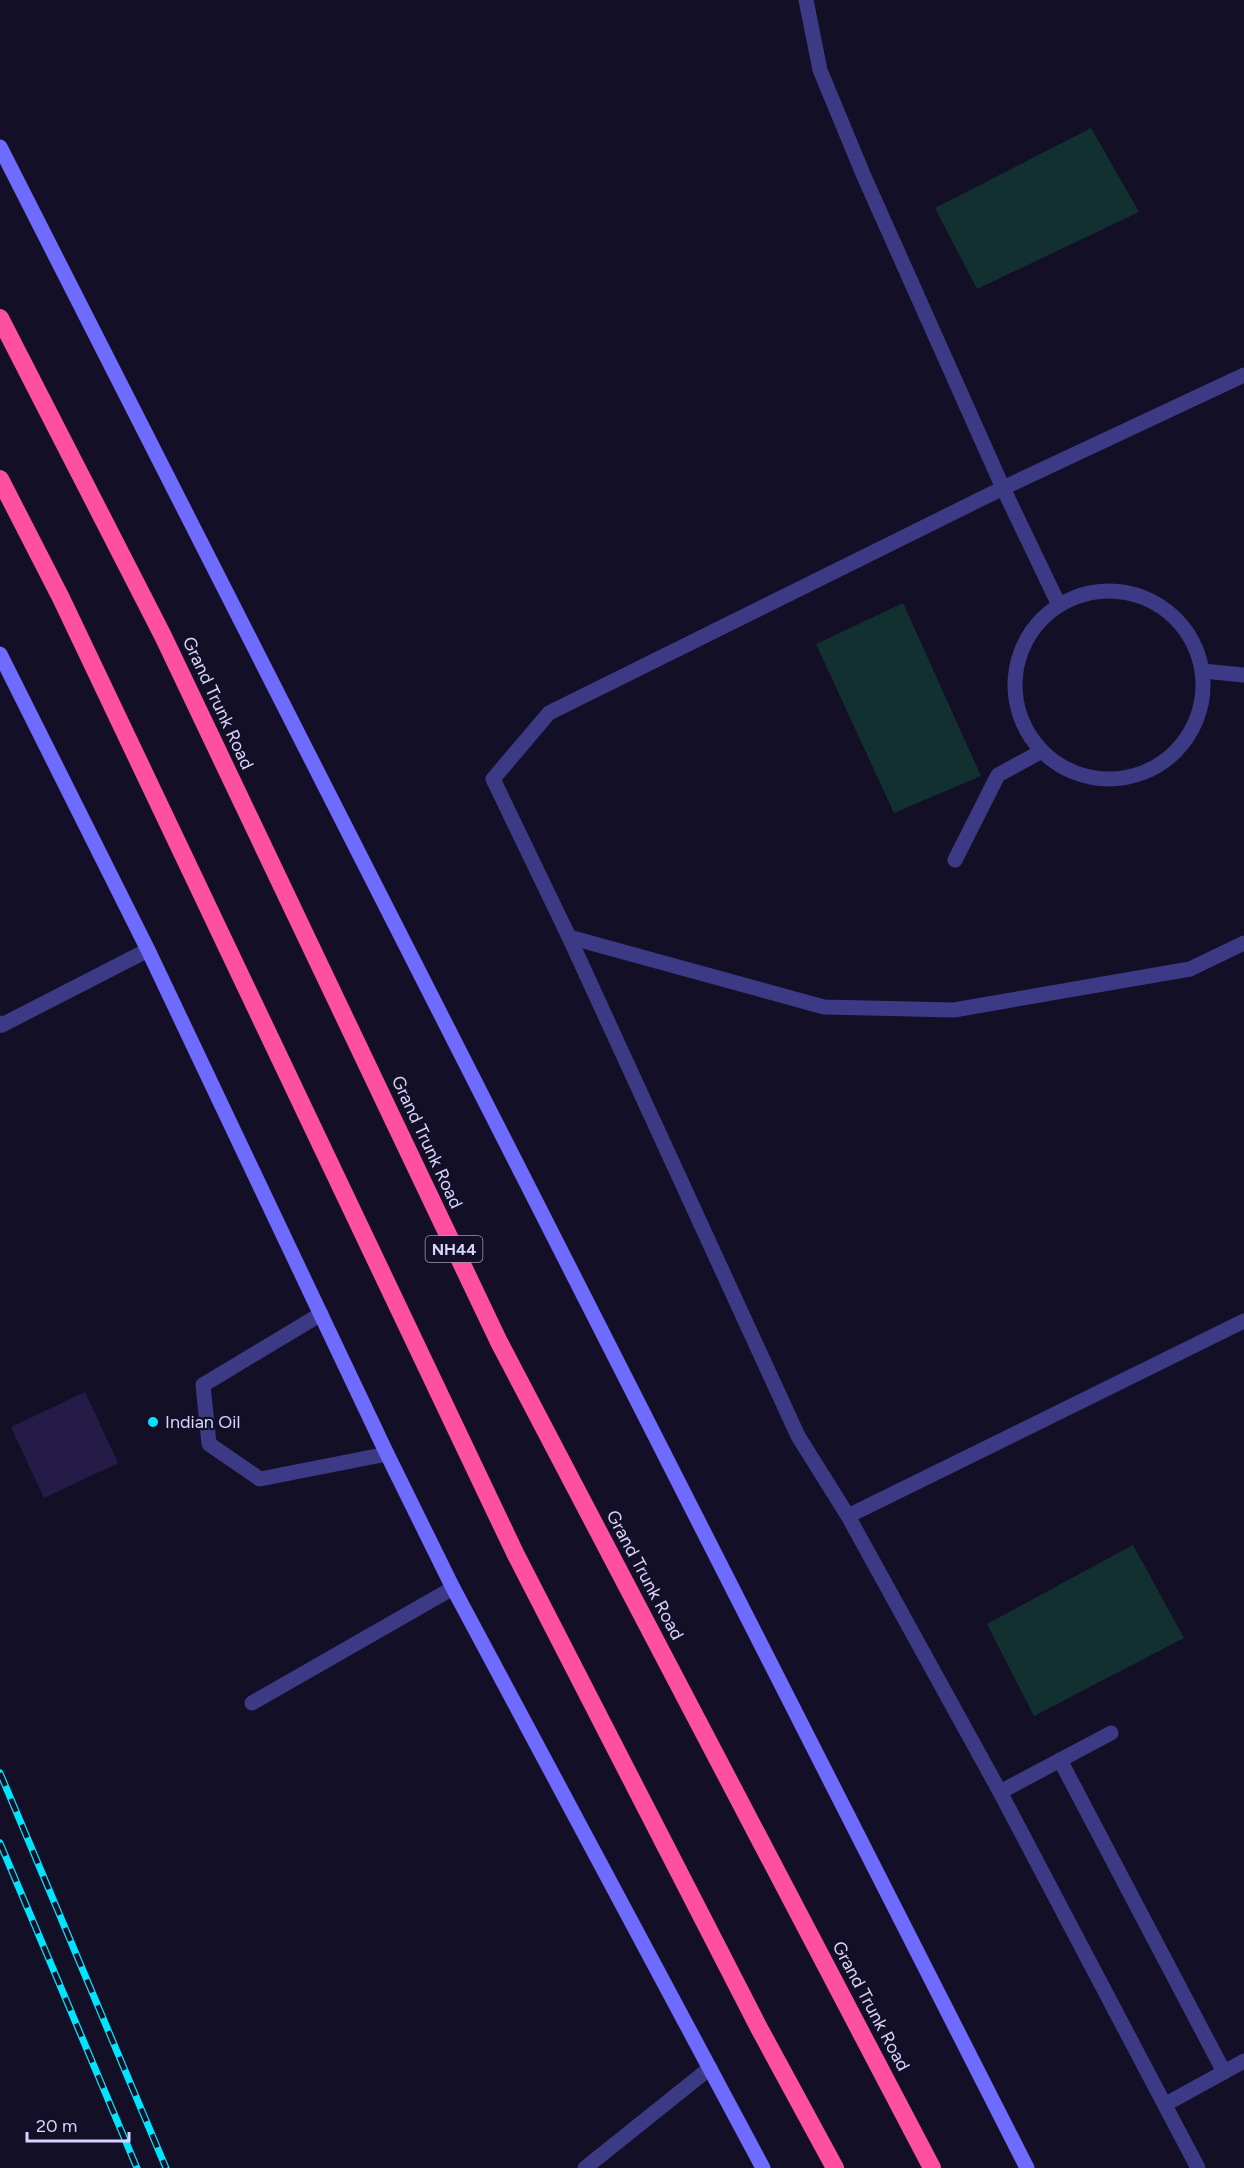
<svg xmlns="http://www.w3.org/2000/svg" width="1244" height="2168" font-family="Figtree,sans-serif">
<rect width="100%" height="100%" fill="#130f26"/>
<!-- green -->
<g fill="#12302f">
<path d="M 1091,128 L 1139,212 L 977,289 L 935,208 Z"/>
<path d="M 903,603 L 981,776 L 894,813 L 816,644 Z"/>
<path d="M 1133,1545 L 1184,1638 L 1034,1716 L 987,1624 Z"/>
</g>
<!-- building -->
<path fill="#241b47" d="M 85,1392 L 118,1463 L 44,1498 L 11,1427 Z"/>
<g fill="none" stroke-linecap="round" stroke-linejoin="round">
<!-- lane -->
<g stroke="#3d3a85" stroke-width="15">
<path d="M 1003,488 L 1244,375"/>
<path d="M 252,1703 L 453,1588"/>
<path d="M 1060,1760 L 1224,2072"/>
<path d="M 1000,1792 L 1111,1733"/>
<path d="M 1166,2104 L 1244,2061"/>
</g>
<!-- street -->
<g stroke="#3d3a85" stroke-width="15">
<path d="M 806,0 L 820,70 L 863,174 L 1003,488 L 1058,603"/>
<path d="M 1003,488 L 549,713 L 493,779 L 569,937 L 824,1007 L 954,1010 L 1190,969 L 1244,943"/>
<circle cx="1109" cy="685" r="94"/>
<path d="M 1203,671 L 1244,675"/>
<path d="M 955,860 L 998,775 L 1042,751"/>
<path d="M 569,937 L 798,1436 L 848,1516"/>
<path d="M 0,1023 L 2,1025 L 148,950"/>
<path d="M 321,1314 L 203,1385 L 209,1444 L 260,1479 L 387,1454"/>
<path d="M 585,2168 L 710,2068"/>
<path d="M 1198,2168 L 1000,1792 L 848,1516 L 1244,1321"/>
</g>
<!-- secondary -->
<g stroke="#6f6bff" stroke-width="15">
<path d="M 0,147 L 1027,2168"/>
<path d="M 0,654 L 148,950 L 387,1454 L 453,1588 L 763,2168"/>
</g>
<!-- highway -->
<g stroke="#ff4fa3" stroke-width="18">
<path d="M 0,318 L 163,636 L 499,1342 L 932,2168"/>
<path d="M 0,479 L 61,598 L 515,1553 L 759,2028 L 835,2168"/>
</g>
<defs>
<g id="rail">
<path d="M 0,1773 L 166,2168"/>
<path d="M 0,1843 L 137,2168"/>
</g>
</defs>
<!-- rail casing -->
<use href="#rail" stroke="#00e5ff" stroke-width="7"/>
<!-- rail -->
<use href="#rail" stroke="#130f26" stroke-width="4.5" stroke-dasharray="14" stroke-linecap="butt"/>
</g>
<!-- markers -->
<circle fill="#00e5ff" stroke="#130f26" stroke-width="2" cx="153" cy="1422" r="6"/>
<g text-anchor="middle" stroke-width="4.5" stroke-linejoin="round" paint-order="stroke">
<!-- shield labels -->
<rect fill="#130f26" stroke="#9e99be" stroke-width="1.5" x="425.5" y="1236" width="57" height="26" rx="4.5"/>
<g font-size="16" font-weight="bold" fill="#d9d4ff">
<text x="454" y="1255">NH44</text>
</g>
<!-- street labels -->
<g font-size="18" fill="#d9d4ff" stroke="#130f26">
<text transform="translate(218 703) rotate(65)" y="6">Grand Trunk Road</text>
<text transform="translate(427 1142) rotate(65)" y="6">Grand Trunk Road</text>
<text transform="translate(645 1575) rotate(62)" y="6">Grand Trunk Road</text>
<text transform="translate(871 2006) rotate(62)" y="6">Grand Trunk Road</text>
</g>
<!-- poi labels -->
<g font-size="18" fill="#d9d4ff" stroke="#130f26" text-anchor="start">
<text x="165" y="1428">Indian Oil</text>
</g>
</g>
<!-- scale -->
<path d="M27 2132v9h102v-9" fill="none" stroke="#d9d4ff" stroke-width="3"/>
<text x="36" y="2132" font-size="18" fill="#d9d4ff" stroke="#130f26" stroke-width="4.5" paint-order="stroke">20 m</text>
</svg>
